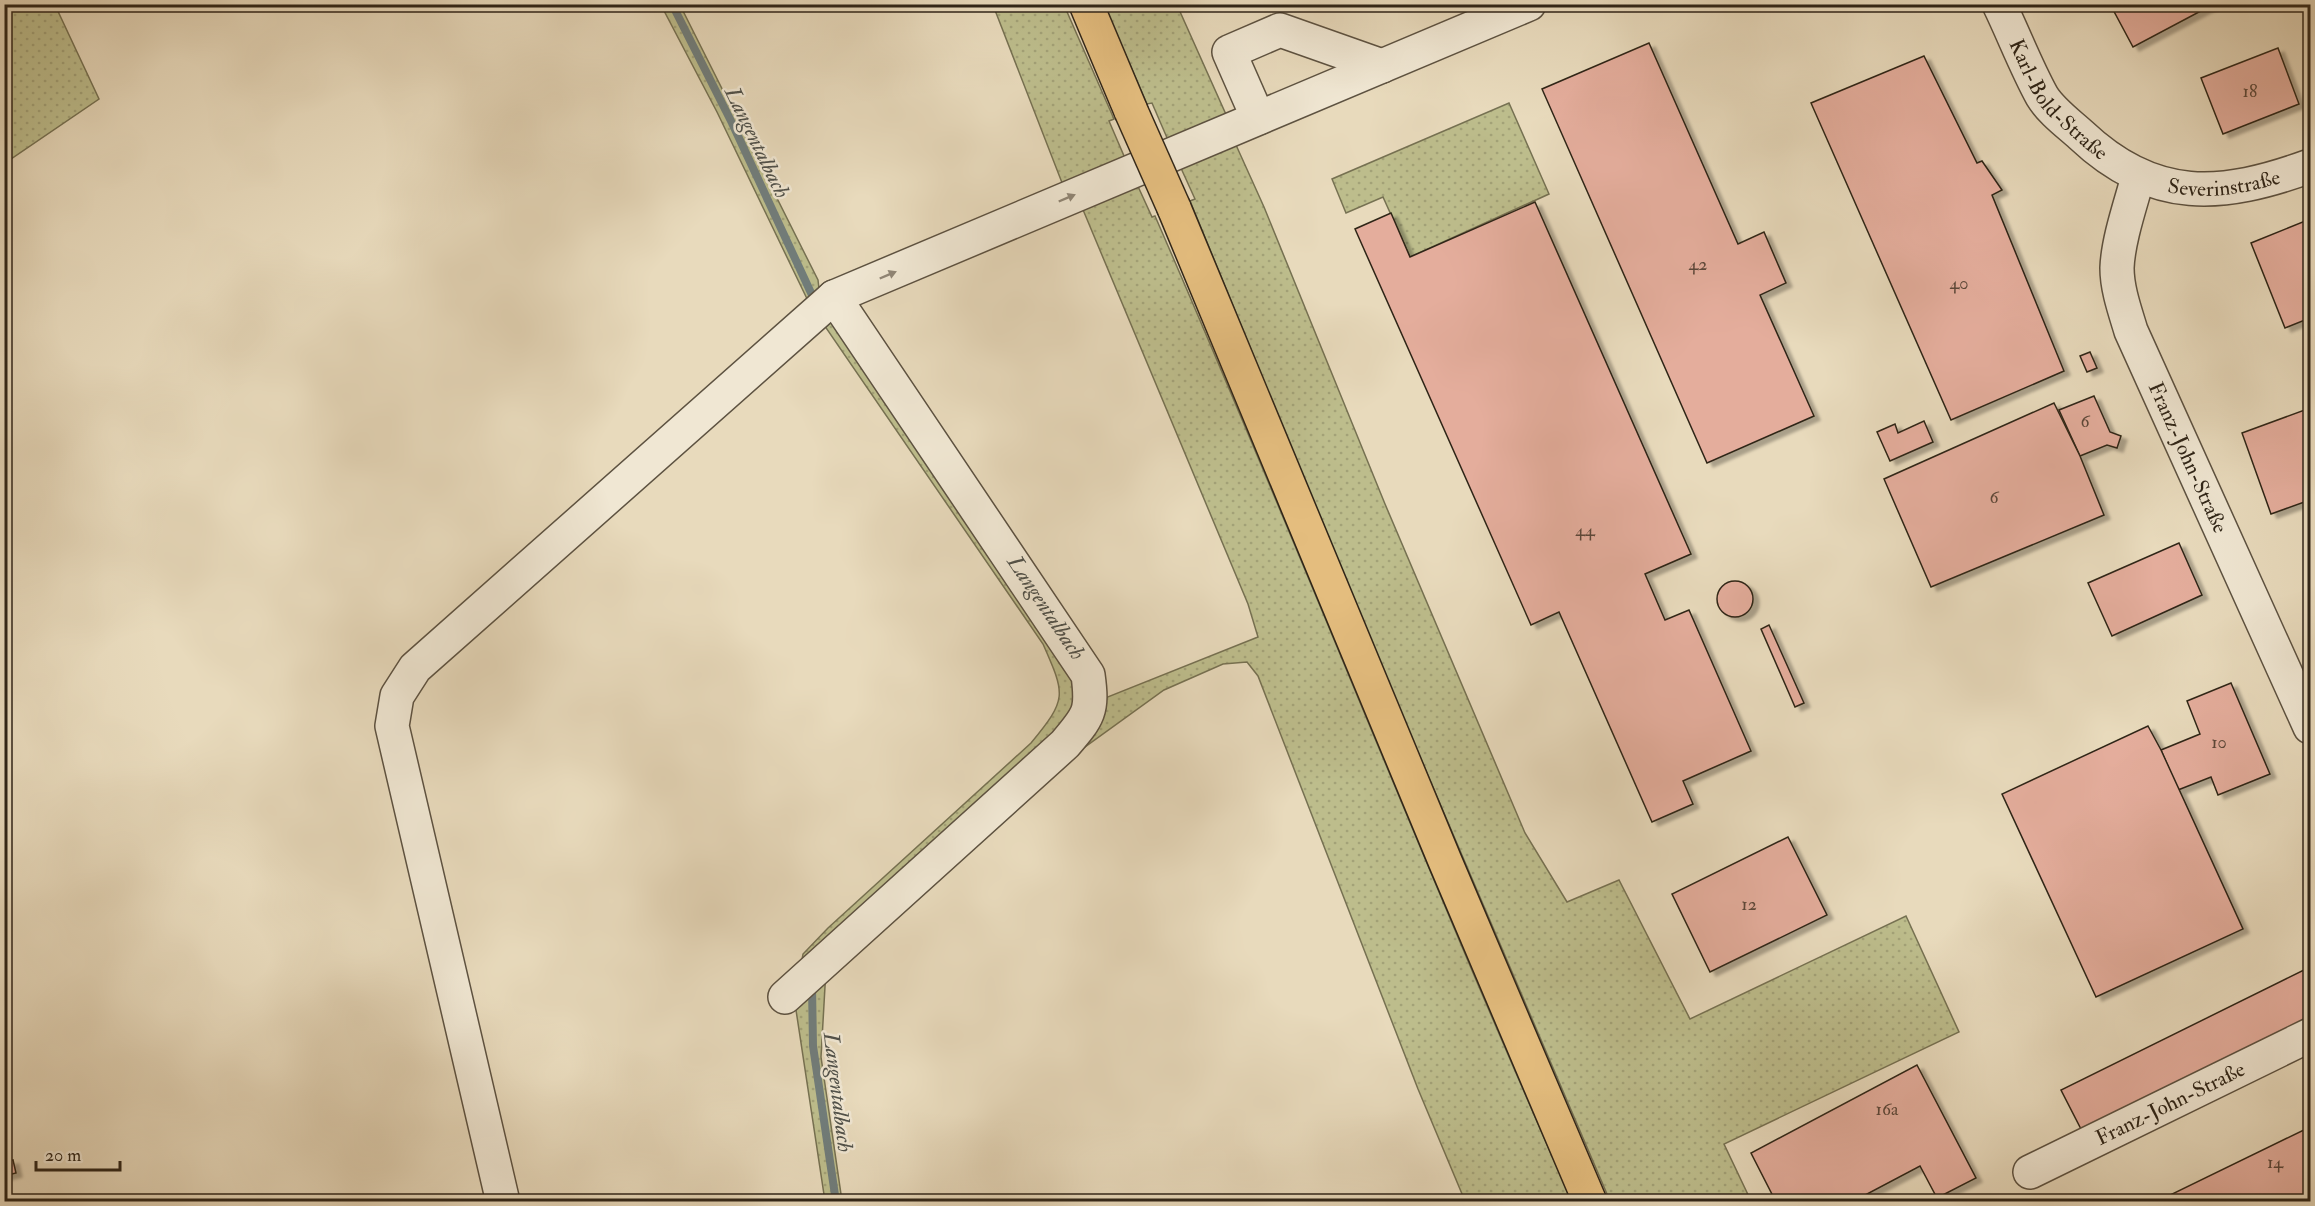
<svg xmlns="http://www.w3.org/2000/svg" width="2315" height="1206" font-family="'IM FELL Double Pica',serif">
<defs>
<pattern id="green-dots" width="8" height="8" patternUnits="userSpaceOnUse" patternTransform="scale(1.5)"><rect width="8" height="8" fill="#bdbd8c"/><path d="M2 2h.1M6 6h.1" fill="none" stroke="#a3a278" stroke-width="1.8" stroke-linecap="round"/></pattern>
<filter id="shadow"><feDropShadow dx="6" dy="4" stdDeviation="1.5" flood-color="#0004"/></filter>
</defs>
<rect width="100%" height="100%" fill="#e8dabc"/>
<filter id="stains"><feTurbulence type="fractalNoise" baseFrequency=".00333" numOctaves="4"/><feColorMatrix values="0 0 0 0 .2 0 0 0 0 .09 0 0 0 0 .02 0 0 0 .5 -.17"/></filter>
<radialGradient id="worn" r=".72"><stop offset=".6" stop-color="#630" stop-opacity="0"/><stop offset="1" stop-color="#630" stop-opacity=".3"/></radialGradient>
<!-- green -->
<g fill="url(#green-dots)" stroke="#767152" stroke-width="1.5">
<path d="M 5,4 L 55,5 L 99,99 L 5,163 Z"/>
<path d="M 661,5 L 680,5 L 818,280 L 819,289 L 810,305 L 717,112 Z"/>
<path d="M 993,5 L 1064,5 L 1114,119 L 1109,121 L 1127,163 L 1066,193 Z"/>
<path d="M 1104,5 L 1177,5 L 1228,119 L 1171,147 L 1152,103 L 1147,104 Z"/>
<path d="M 1509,103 L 1549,194 L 1410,257 L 1383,197 L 1346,213 L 1332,179 Z"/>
<path d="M 1236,145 L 1264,207 L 1385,504 L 1525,833 L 1567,902 L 1619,880 L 1690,1019 L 1906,916 L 1959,1032 L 1724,1144 L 1751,1201 L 1610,1201 L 1381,666 L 1190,201 L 1195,199 L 1180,166 Z"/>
<path d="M 1136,182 L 1152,217 L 1155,216 C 1298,543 1427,875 1572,1201 L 1465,1201 L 1418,1089 L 1258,676 L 1247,662 L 1223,664 L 1164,690 L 1042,778 L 1105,698 L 1258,637 L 1248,604 L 1081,205 Z"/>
<path d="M 834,318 L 1077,670 L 1079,718 L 800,971 L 803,954 L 828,928 L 1031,743 C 1067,699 1066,696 1043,644 L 822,322 Z"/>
<path d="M 826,969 L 821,1057 L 842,1201 L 825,1201 L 796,1010 L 798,996 Z"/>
</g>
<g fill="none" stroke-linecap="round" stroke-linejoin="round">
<!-- stream -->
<g stroke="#717d7b" stroke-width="8">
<path d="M 672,4 L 732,123 L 812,295"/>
<path d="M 812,986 L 813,1046 L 836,1202"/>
</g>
</g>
<!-- building -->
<g fill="#e4ad9c" stroke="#2f2518" stroke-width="1.5" filter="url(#shadow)">
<path d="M 2110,4 L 2214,4 L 2133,47 Z"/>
<path d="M 1649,43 L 1738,244 L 1764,232 L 1786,283 L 1760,295 L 1814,416 L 1707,463 L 1542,89 Z"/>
<path d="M 2278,48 L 2299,104 L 2223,134 L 2201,78 Z"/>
<path d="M 1924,56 L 1977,163 L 1982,161 L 2002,190 L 1992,195 L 2064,371 L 1951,420 L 1811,103 Z"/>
<path d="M 1535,202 L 1691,554 L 1645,574 L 1665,620 L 1689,610 L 1751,751 L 1683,781 L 1693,804 L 1652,822 L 1559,612 L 1531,625 L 1355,229 L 1391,213 L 1410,257 Z"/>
<path d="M 2310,219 L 2310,318 L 2285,328 L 2251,243 Z"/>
<path d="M 2090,352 L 2097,368 L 2087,372 L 2080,356 Z"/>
<path d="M 2094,396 L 2110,432 L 2121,436 L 2117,448 L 2107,445 L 2080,456 L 2059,410 Z"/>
<path d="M 2054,403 L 2080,456 L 2104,515 L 1931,587 L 1884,479 Z"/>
<path d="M 2310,408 L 2310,500 L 2271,514 L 2242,433 Z"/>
<path d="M 1924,421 L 1933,442 L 1890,461 L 1877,432 L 1895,424 L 1898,433 Z"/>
<path d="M 2179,543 L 2202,595 L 2112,636 L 2088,583 Z"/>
<circle cx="1735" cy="599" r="18"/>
<path d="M 1769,625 L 1804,703 L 1795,707 L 1761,629 Z"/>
<path d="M 2231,683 L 2270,774 L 2218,795 L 2211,777 L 2178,790 L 2161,750 L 2200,734 L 2187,701 Z"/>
<path d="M 2148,726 L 2161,750 L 2243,929 L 2096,997 L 2002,794 Z"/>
<path d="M 1788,837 L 1827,915 L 1710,972 L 1672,894 Z"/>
<path d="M 2310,967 L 2310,1017 L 2082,1131 L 2061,1090 Z"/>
<path d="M 1917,1065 L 1976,1178 L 1937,1198 L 1920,1166 L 1852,1202 L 1776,1202 L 1751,1153 Z"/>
<path d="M 2310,1127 L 2310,1202 L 2171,1202 L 2168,1196 Z"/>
<path d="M 13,1160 L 16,1173 L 4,1176 L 4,1162 Z"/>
</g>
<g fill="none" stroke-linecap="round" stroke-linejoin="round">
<defs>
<g id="minor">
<path id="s1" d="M 1999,4 C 2014,35 2026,67 2042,96 C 2051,111 2069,124 2081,135 C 2154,204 2222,198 2310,166"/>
<path d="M 1258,118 L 1229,52 L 1280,30 L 1382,66"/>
<path id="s2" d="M 2138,177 C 2131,203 2118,240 2117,268 C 2117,289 2125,311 2131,331 L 2310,727"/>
<path d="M 785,997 L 1065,744 C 1089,716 1093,711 1088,675 L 834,297"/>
<path id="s3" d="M 2030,1172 L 2310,1035"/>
<path d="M 503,1202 L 392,726 L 397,696 L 415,668 L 834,297 L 1529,4"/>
</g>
<g id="major">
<path d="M 1086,4 L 1131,111"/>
<path d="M 1174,208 L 1445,861 L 1590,1202"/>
</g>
</defs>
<!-- minor casing -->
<use href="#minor" stroke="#5d5241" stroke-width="36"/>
<!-- major casing -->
<use href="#major" stroke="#2f2518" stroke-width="36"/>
<!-- minor -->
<use href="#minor" stroke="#f0e7d3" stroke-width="33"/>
<!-- major -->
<use href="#major" stroke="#e4bd7e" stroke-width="33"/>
<defs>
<path id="major-bridge" d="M 1131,111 L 1174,208"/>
</defs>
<!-- major-bridge casing -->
<use href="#major-bridge" stroke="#2f2518" stroke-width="36" stroke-linecap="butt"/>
<!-- major-bridge -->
<use href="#major-bridge" stroke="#e4bd7e" stroke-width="33"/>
</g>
<!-- one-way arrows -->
<defs><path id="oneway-solid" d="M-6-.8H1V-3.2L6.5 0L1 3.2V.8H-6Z" transform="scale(1.5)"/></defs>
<g fill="#908676">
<use href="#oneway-solid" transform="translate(1067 198) rotate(-23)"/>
<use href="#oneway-solid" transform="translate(888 275) rotate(-23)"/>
</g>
<g text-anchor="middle" stroke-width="5" stroke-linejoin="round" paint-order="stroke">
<!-- number labels -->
<g font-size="18" fill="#5c4739">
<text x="2250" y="97">18</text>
<text x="1698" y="270">42</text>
<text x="1959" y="289">40</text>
<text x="2085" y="427">6</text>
<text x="1994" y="503">6</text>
<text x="1585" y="536">44</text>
<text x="2219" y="748">10</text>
<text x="1749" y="910">12</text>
<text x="1887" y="1115">16a</text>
<text x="2275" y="1168">14</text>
</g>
<!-- street labels -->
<g font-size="21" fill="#2f2518" stroke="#f0e7d3">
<text dy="7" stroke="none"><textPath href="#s1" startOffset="114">Karl-Bold-Straße</textPath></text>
<text dy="7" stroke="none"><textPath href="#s1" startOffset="315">Severinstraße</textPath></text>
<text dy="7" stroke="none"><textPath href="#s2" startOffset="297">Franz-John-Straße</textPath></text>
<text dy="7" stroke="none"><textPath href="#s3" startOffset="156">Franz-John-Straße</textPath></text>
</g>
<!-- water labels -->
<g font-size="22" font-style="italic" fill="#50514a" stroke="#f0e7d3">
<text transform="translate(758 142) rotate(64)" y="8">Langentalbach</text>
<text transform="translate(1047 607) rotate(56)" y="8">Langentalbach</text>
<text transform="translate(839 1092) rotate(83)" y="8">Langentalbach</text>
</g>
</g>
<!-- margin -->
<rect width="2315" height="1206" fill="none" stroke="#e8dabc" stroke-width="24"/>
<rect x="6" y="6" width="2303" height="1194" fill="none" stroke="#2f2518" stroke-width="3"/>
<rect x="12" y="12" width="2291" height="1182" fill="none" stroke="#2f2518" stroke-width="1.5"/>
<!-- scale -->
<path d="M36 1161v9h84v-9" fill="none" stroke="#2f2518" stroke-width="3"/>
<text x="45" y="1161" font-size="18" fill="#2f2518" stroke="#f0e7d3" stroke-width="4.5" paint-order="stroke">20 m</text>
<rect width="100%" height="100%" filter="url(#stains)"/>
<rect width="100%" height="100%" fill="url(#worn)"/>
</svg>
